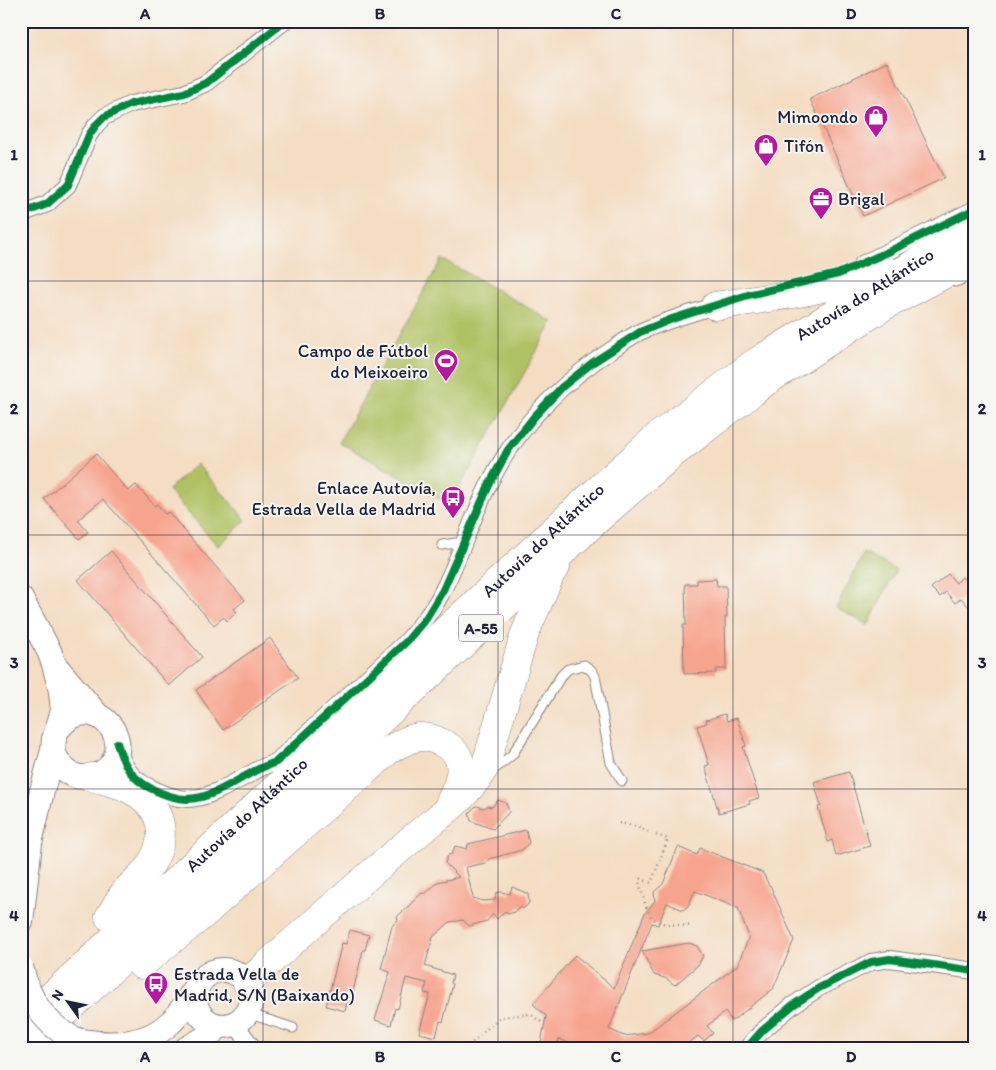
<svg xmlns="http://www.w3.org/2000/svg" width="996" height="1070" font-family="Itim,sans-serif">
<rect width="100%" height="100%" fill="#f6f6f2"/>
<filter id="ink" filterUnits="userSpaceOnUse"><feTurbulence type="fractalNoise" baseFrequency=".02" numOctaves="2"/><feDisplacementMap in="SourceGraphic" scale="10" xChannelSelector="R" yChannelSelector="G"/><feConvolveMatrix kernelMatrix="1 2 1 2 8 2 1 2 1" color-interpolation-filters="sRGB"/></filter>
<filter id="wash" filterUnits="userSpaceOnUse"><feTurbulence type="fractalNoise" baseFrequency=".0096" numOctaves="4" result="noise"/><feDisplacementMap in="SourceGraphic" scale="20" xChannelSelector="R" yChannelSelector="G"/><feGaussianBlur stdDeviation="1.12" result="paint"/><feColorMatrix in="noise" values="0 0 0 0 0 0 0 0 0 0 0 0 0 0 0 0 0 1.4 0 .05"/><feComposite in="paint" operator="in"/></filter>
<g filter="url(#wash)">
<rect width="100%" height="100%" fill="#f4ddc3"/>
<!-- grass -->
<g fill="#b0c164" stroke="#697250">
<path d="M 442,259 L 553,322 L 450,505 L 339,442 Z"/>
<path d="M 197,464 L 246,520 L 218,546 L 168,490 Z"/>
<path d="M 864,553 L 896,570 L 868,625 L 836,608 Z"/>
</g>
<g id="blocks">
<!-- building -->
<g fill="#f7a48e" fill-rule="evenodd">
<path d="M 887,62 L 944,178 L 863,216 L 810,99 Z"/>
<path d="M 96,454 L 128,491 L 136,485 L 155,506 L 157,504 L 165,514 L 168,512 L 245,600 L 234,609 L 237,612 L 227,621 L 224,617 L 214,625 L 103,499 L 78,520 L 88,532 L 79,539 L 44,499 Z"/>
<path d="M 111,551 L 202,657 L 169,686 L 78,580 Z"/>
<path d="M 948,574 L 956,583 L 962,577 L 975,592 L 975,614 L 961,598 L 955,603 L 946,592 L 940,597 L 931,588 Z"/>
<path d="M 716,579 L 717,586 L 726,586 L 727,617 L 725,617 L 726,669 L 716,669 L 716,673 L 684,674 L 683,625 L 686,625 L 685,584 L 697,584 L 697,580 Z"/>
<path d="M 270,638 L 298,678 L 223,730 L 196,690 Z"/>
<path d="M 725,714 L 727,721 L 737,718 L 746,746 L 743,747 L 759,798 L 749,801 L 750,804 L 719,813 L 705,766 L 709,765 L 697,726 L 707,723 L 706,720 Z"/>
<path d="M 849,772 L 870,846 L 836,856 L 832,840 L 828,842 L 818,807 L 821,806 L 814,782 Z"/>
<path d="M 498,800 L 506,803 L 509,812 L 493,829 L 471,821 L 469,813 L 476,806 L 484,808 L 487,806 L 492,807 Z"/>
<path d="M 526,830 L 529,843 L 522,850 L 489,859 L 486,863 L 466,867 L 473,898 L 483,901 L 495,900 L 496,893 L 501,892 L 510,894 L 512,887 L 528,894 L 529,903 L 523,909 L 520,906 L 514,912 L 508,914 L 505,911 L 497,919 L 493,914 L 487,921 L 469,926 L 463,920 L 450,922 L 433,937 L 425,966 L 453,975 L 451,983 L 453,984 L 443,1022 L 440,1021 L 436,1037 L 419,1033 L 430,994 L 424,993 L 427,983 L 406,978 L 398,1009 L 395,1008 L 391,1025 L 375,1020 L 390,972 L 381,969 L 392,926 L 398,920 L 397,917 L 422,893 L 425,894 L 438,882 L 459,877 L 445,863 L 448,855 L 452,854 L 455,846 L 467,849 L 468,844 Z"/>
<path d="M 678,847 L 697,855 L 700,848 L 763,873 L 769,886 L 770,885 L 794,940 L 773,989 L 732,1021 L 725,1012 L 707,1026 L 713,1033 L 704,1041 L 698,1036 L 681,1049 L 582,1049 L 559,1039 L 557,1049 L 540,1049 L 546,1016 L 533,1004 L 575,955 L 614,988 L 645,913 L 655,901 L 654,892 L 663,884 ZM 695,891 L 738,908 L 749,937 L 737,966 L 648,1033 L 624,1036 L 609,1029 L 652,923 L 658,925 L 667,903 L 683,910 L 688,906 Z"/>
<path d="M 350,930 L 369,935 L 365,950 L 363,950 L 352,996 L 349,995 L 345,1011 L 326,1006 L 342,943 L 346,944 Z"/>
<path d="M 689,943 L 697,946 L 703,956 L 698,965 L 675,985 L 665,978 L 654,975 L 642,951 Z"/>
</g>
</g>
</g>
<g filter="url(#ink)">
<use href="#blocks" fill-opacity="0" stroke="#8b807f" stroke-width="1"/>
<g fill="none" stroke-linecap="round" stroke-linejoin="round">
<defs>
<g id="service">
<path d="M 955,282 L 975,275"/>
<path d="M 442,545 L 464,542"/>
<path d="M 21,747 L 21,750"/>
<path d="M 489,767 L 497,767 L 512,755 L 561,676 L 568,669 L 584,665 L 591,670 L 595,676 L 611,763 L 622,781"/>
<path d="M 247,1013 L 293,1028"/>
</g>
<g id="minor">
<path d="M 21,214 L 47,204 L 68,185 L 89,135 L 96,125 L 104,117 L 131,104 L 184,93 L 206,83 L 285,21"/>
<path d="M 862,264 L 975,209"/>
<path d="M 117,744 C 123,766 130,778 151,788 C 163,794 175,799 188,799 C 211,798 232,783 252,773 C 259,768 268,765 276,762 L 407,641 C 421,624 435,608 444,588 C 461,554 472,518 489,484 C 517,428 560,383 613,349 C 622,343 631,336 642,331 C 668,319 696,312 724,303"/>
<path d="M 235,1024 L 254,1049"/>
<path d="M 746,1049 L 762,1031 L 793,1005 L 819,988 L 871,962 L 890,959 L 975,971"/>
</g>
<g id="secondary">
<path d="M 21,599 L 49,651 L 54,664 L 61,691 L 63,711 L 54,739 L 53,750 L 42,791 L 30,843 L 21,922"/>
<path d="M 57,668 L 98,716"/>
<path d="M 53,750 C 69,802 135,771 113,730 C 108,722 101,716 92,714 C 77,711 67,718 58,729"/>
<circle cx="223" cy="998" r="28"/>
<path d="M 77,1040 C 110,1046 145,1047 171,1022 C 181,1013 188,999 196,988"/>
<path d="M 186,1049 L 207,1037 L 218,1027"/>
</g>
<g id="motorway">
<path d="M 715,306 C 772,297 830,292 883,268"/>
<path d="M 91,777 C 104,781 119,783 131,790 C 162,806 169,834 151,864 C 145,874 133,882 125,892 C 119,899 114,909 109,917"/>
<path d="M 141,965 L 204,914 L 389,750 C 397,746 405,740 414,738 C 422,736 432,738 440,742 C 471,755 461,781 449,804"/>
<path d="M 247,983 C 298,935 353,889 407,843 C 434,819 467,799 485,767 L 525,633 L 552,571 L 556,567"/>
<path id="s1" d="M 21,1024 L 583,503 L 659,435 L 753,364 L 941,247 L 975,229"/>
<path d="M 26,1049 L 598,519 L 673,454 L 767,381 L 883,307 L 975,258"/>
</g>
</defs>
<!-- service casing -->
<use href="#service" stroke="#8b807f" stroke-width="11"/>
<!-- minor casing -->
<use href="#minor" stroke="#8b807f" stroke-width="18"/>
<!-- secondary casing -->
<use href="#secondary" stroke="#8b807f" stroke-width="26"/>
<!-- motorway casing -->
<use href="#motorway" stroke="#8b807f" stroke-width="29"/>
<!-- path -->
<g stroke="#8b807f" stroke-width="2.5" stroke-dasharray="1 4" stroke-linecap="butt">
<path d="M 619,823 L 636,826 L 648,832"/>
<path d="M 656,835 L 668,839 L 651,883 L 641,879 L 639,882 C 651,924 647,923 692,926"/>
<path d="M 465,1049 L 500,1017 L 530,1014 L 541,1022"/>
</g>
<!-- service -->
<use href="#service" stroke="#fff" stroke-width="9"/>
<!-- minor -->
<use href="#minor" stroke="#fff" stroke-width="16"/>
<!-- secondary -->
<use href="#secondary" stroke="#fff" stroke-width="24"/>
<!-- motorway -->
<use href="#motorway" stroke="#fff" stroke-width="28"/>
<defs>
<path id="secondary-bridge" d="M 21,967 C 28,999 46,1027 77,1040"/>
</defs>
<!-- secondary-bridge casing -->
<use href="#secondary-bridge" stroke="#8b807f" stroke-width="26" stroke-linecap="butt"/>
<!-- secondary-bridge -->
<use href="#secondary-bridge" stroke="#fff" stroke-width="24"/>
<defs>
<g id="cycleway">
<path d="M 21,214 L 47,204 L 68,185 L 89,135 L 96,125 L 104,117 L 131,104 L 184,93 L 206,83 L 285,21"/>
<path d="M 117,743 C 123,764 131,778 150,788 C 162,794 174,799 187,799 C 210,799 232,783 251,773 C 259,768 268,765 276,762 L 407,641 L 426,618 L 443,590 L 489,485 L 508,450 L 534,417 L 562,387 L 592,363 L 640,332 L 672,319 L 748,295 L 838,274 L 890,251 L 975,209"/>
<path d="M 746,1049 L 762,1031 L 793,1005 L 819,988 L 871,962 L 890,959 L 975,971"/>
</g>
</defs>
<!-- cycleway casing -->
<use href="#cycleway" stroke="#f6f6f2" stroke-width="11"/>
<!-- cycleway -->
<use href="#cycleway" stroke="#00873e" stroke-width="8"/>
</g>
</g>
<!-- grid -->
<path fill="none" stroke="#22223b" stroke-width="1" stroke-opacity="0.55" d="M 263,21 L 263,1049M 498,21 L 498,1049M 733,21 L 733,1049M 21,281 L 975,281M 21,535 L 975,535M 21,789 L 975,789"/>
<!-- icons -->
<defs>
<symbol id="shop-pin" viewBox="-11 -11 22 30"><path d="M0 17L-7.5 6A9.5 9.5 0 1 1 7.5 6Z" fill="#b5179e" stroke="#f6f6f2"/><path d="M-5-2.5h2.3a2.7 3.5 0 0 1 5.4 0H5L5.5 6h-11ZM-1.5-2.5h3a1.5 2.3 0 0 0-3 0Z" fill="#fff"/></symbol>
<symbol id="office-pin" viewBox="-11 -11 22 30"><path d="M0 17L-7.5 6A9.5 9.5 0 1 1 7.5 6Z" fill="#b5179e" stroke="#f6f6f2"/><path d="M-6-3h4V-5.5h4V-3h4V5H-6ZM-1-4.5V-3h2v-1.5ZM-6 0V1H6V0Z" fill="#fff"/></symbol>
<symbol id="stadium-pin" viewBox="-11 -11 22 30"><path d="M0 17L-7.5 6A9.5 9.5 0 1 1 7.5 6Z" fill="#b5179e" stroke="#f6f6f2"/><path d="M0-5a6.5 5 0 1 0 0 10a6.5 5 0 1 0 0-10ZM-3.5-1.8h7v3.6h-7Z" fill="#fff"/></symbol>
<symbol id="bus-pin" viewBox="-11 -11 22 30"><path d="M0 17L-7.5 6A9.5 9.5 0 1 1 7.5 6Z" fill="#b5179e" stroke="#f6f6f2"/><path d="M-5-6H5V4H4V6H2V4H-2V6H-4V4H-5ZM-3.5-4V0h7V-4ZM-3.5 1.2v1.5H-2V1.2ZM2 1.2v1.5H3.5V1.2Z" fill="#fff"/></symbol>
</defs>
<g fill-rule="evenodd">
<use href="#shop-pin" x="862" y="103" width="28" height="38"/>
<use href="#shop-pin" x="752" y="132" width="28" height="38"/>
<use href="#office-pin" x="807" y="185" width="28" height="38"/>
<use href="#stadium-pin" x="432" y="347" width="28" height="38"/>
<use href="#bus-pin" x="439" y="484" width="28" height="38"/>
<use href="#bus-pin" x="142" y="970" width="28" height="38"/>
</g>
<g text-anchor="middle" stroke-width="4" stroke-linejoin="round" paint-order="stroke">
<!-- shield labels -->
<rect fill="#f6f6f2" stroke="#626272" stroke-width="1" x="458.5" y="614.5" width="45" height="27" rx="4"/>
<g font-size="16" font-weight="bold" fill="#22223b">
<text x="481" y="634">A-55</text>
</g>
<!-- poi labels -->
<g font-size="18" fill="#22223b" stroke="#f6f6f2" text-anchor="end">
<text x="858" y="123">Mimoondo</text>
<text x="784" y="152" text-anchor="start">Tifón</text>
<text x="838" y="205" text-anchor="start">Brigal</text>
<text x="428" y="357">Campo de Fútbol<tspan x="428" dy="21">do Meixoeiro</tspan></text>
<text x="436" y="494">Enlace Autovía,<tspan x="436" dy="21">Estrada Vella de Madrid</tspan></text>
<text x="174" y="980" text-anchor="start">Estrada Vella de<tspan x="174" dy="21">Madrid, S/N (Baixando)</tspan></text>
</g>
<!-- street labels -->
<g font-size="18" fill="#22223b" stroke="#f6f6f2">
<text dy="6" stroke="none"><textPath href="#s1" startOffset="1118">Autovía do Atlántico</textPath></text>
<text dy="6" stroke="none"><textPath href="#s1" startOffset="712">Autovía do Atlántico</textPath></text>
<text dy="6" stroke="none"><textPath href="#s1" startOffset="308">Autovía do Atlántico</textPath></text>
</g>
</g>
<!-- margin -->
<rect width="996" height="1070" fill="none" stroke="#f6f6f2" stroke-width="55"/>
<!-- north arrow -->
<g transform="translate(68 1002) rotate(303)" stroke="#f6f6f2" stroke-width="4" paint-order="stroke">
<path d="M0-4L9 19L0 12L-9 19Z" fill="#22223b"/>
<text y="-8" font-size="14" font-weight="bold" text-anchor="middle" fill="#22223b">N</text>
</g>
<rect x="28" y="28" width="940" height="1014" fill="none" stroke="#22223b" stroke-width="2"/>
<g font-size="16" text-anchor="middle" font-weight="bold" fill="#22223b">
<text x="145" y="19">A</text>
<text x="380" y="19">B</text>
<text x="616" y="19">C</text>
<text x="851" y="19">D</text>
<text x="14" y="160">1</text>
<text x="982" y="160">1</text>
<text x="14" y="414">2</text>
<text x="982" y="414">2</text>
<text x="14" y="668">3</text>
<text x="982" y="668">3</text>
<text x="14" y="921">4</text>
<text x="982" y="921">4</text>
<text x="145" y="1062">A</text>
<text x="380" y="1062">B</text>
<text x="616" y="1062">C</text>
<text x="851" y="1062">D</text>
</g>
</svg>
